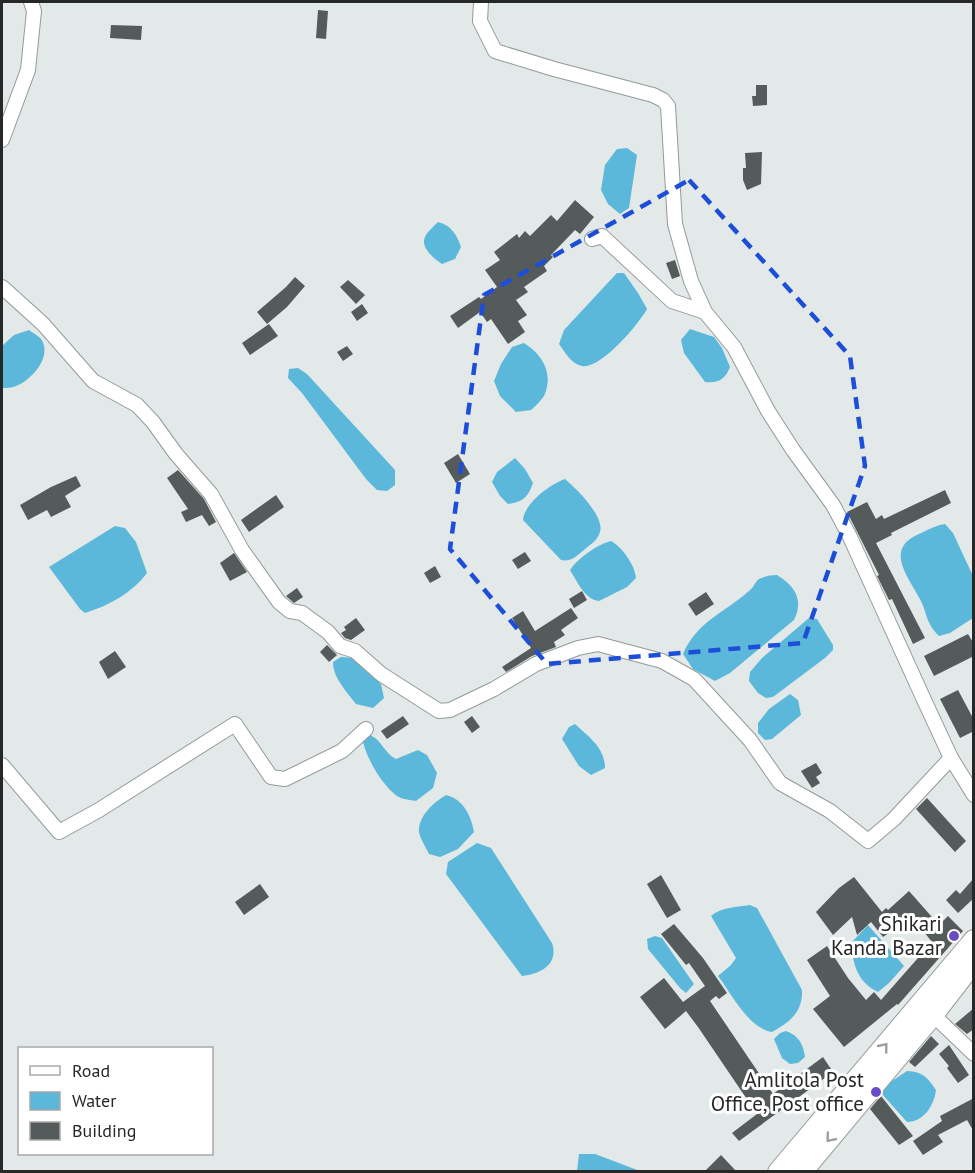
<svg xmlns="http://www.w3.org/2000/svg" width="975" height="1173" font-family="'PT Sans',sans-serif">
<rect width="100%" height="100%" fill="#e2e9e8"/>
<!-- water -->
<g fill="#5bb8da">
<path d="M 627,148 L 637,155 L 629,208 L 620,214 L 608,204 L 601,190 L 605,165 L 617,149 Z"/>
<path d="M 438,222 C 451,225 457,235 461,247 L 455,259 L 442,264 C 434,259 420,247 425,237 C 427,232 434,226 438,222 Z"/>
<path d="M 617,273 L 624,273 L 638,293 L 647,309 C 639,324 600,370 582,366 C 571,364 565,352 559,344 L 564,330 Z"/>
<path d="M 690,329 L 714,337 L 722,348 L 730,367 C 725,380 718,383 705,382 L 684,353 L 681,340 Z"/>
<path d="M 29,330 C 33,333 39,336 41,339 C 53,356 32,380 16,386 C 12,388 6,388 2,388 L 2,346 L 14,335 Z"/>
<path d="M 524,343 C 543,355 554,374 544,396 C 541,400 535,407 531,410 C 527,411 520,411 516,412 L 500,396 L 494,381 L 501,364 L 512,347 Z"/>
<path d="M 298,368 L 307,374 L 395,470 L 395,485 L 387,491 L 377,490 L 366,479 L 302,393 L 288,378 L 289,369 Z"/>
<path d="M 515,458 L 525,469 L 533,483 C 528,497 523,502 508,504 L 500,496 L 492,482 L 497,472 Z"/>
<path d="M 565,479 C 576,488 605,517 600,532 C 598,540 591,544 585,549 C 577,556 571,562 561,560 L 523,520 C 524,504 550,484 565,479 Z"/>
<path d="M 945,524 L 953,533 L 973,576 L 973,618 L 950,633 L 939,636 C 925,622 928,615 920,599 C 908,576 884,549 919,534 C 928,530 934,526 945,524 Z"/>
<path d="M 115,526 L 125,528 L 136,542 L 147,573 C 132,593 110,605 85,613 L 80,609 L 49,567 Z"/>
<path d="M 611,541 C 622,547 635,565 636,578 L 627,587 L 599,601 C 585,600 577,581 570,570 C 577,559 598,544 611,541 Z"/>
<path d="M 777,575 C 795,586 804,600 794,620 L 730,673 L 715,681 L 693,669 L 683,654 C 697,621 726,612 750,590 C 754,587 755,582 759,579 C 765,576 771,575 777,575 Z"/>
<path d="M 809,618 L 817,619 L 833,645 L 833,650 L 825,658 L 773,697 L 766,698 L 758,693 L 749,681 L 750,672 L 762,658 Z"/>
<path d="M 341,657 L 354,658 L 381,684 L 384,698 L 373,708 L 356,704 C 347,692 333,678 333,662 Z"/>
<path d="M 790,694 L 798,700 L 801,715 L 772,739 L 765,740 L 758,733 L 758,723 L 769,709 Z"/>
<path d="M 575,724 C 589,737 605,748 605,768 L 591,775 L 579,766 L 562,739 L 569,727 Z"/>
<path d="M 370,735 C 382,740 384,753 396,759 L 418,750 L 427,755 L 437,773 L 433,788 L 416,801 C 410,800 401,799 397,796 C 382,785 367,759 363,742 Z"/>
<path d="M 446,795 C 463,799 471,815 474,832 L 458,849 L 440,857 L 429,854 C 426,848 420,838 419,832 C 418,816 434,802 446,795 Z"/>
<path d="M 477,843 L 491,848 L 552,943 C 559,964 541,974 522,976 L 446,874 L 448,862 Z"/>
<path d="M 750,905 L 757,908 L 802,990 C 803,1012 790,1022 772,1032 C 749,1029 731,993 718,976 L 731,965 L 736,958 L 711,916 C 721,907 738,907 750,905 Z"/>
<path d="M 868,925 L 904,966 L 889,983 L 878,992 C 857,982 853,964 851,943 Z"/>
<path d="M 655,936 L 662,938 L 694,984 L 686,993 L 680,988 L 648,949 L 647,939 Z"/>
<path d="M 786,1031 C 799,1036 803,1044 805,1057 L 798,1063 L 790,1064 L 782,1058 L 774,1039 L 780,1033 Z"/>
<path d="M 907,1071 C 923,1072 927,1077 936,1090 C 934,1105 924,1122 907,1122 L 882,1094 L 886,1085 Z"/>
<path d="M 579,1154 L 595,1154 L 640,1171 L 577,1171 Z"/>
</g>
<!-- building -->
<g fill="#555b5b">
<path d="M 318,10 L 328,11 L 326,39 L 316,38 Z"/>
<path d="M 111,25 L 142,26 L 141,40 L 110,38 Z"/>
<path d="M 756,85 L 767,85 L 767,105 L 753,106 L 752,96 L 756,96 Z"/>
<path d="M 762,152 L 761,184 L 747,190 L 743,180 L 743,168 L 746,168 L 745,153 Z"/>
<path d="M 575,200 L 594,217 L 580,234 L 575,230 L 551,255 L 553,257 L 544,266 L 547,271 L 524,287 L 528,292 L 516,300 L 527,315 L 518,321 L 525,332 L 508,344 L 491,319 L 487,322 L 480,312 L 458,328 L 450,316 L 479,297 L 481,299 L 497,287 L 485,270 L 500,260 L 494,252 L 517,234 L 519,238 L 525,231 L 530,236 L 551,215 L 557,221 Z"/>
<path d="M 675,260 L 680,276 L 672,279 L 666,263 Z"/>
<path d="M 295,277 L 305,286 L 287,307 L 267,324 L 257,312 L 286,287 Z"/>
<path d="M 348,280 L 365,295 L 356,304 L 340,287 Z"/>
<path d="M 362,304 L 368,313 L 357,321 L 351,312 Z"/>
<path d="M 269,324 L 278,336 L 250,355 L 242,343 Z"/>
<path d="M 347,346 L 353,354 L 343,361 L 337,352 Z"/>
<path d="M 458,454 L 470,474 L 456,483 L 444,463 Z"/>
<path d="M 178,470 L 204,499 L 216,522 L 209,526 L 202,515 L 186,522 L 181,512 L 188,509 L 167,478 Z"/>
<path d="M 76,476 L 81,486 L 65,496 L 71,507 L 51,517 L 47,510 L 28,520 L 20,505 L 51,487 Z"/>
<path d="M 945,490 L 951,503 L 891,533 L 892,535 L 876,543 L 925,638 L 913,644 L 892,599 L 889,600 L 877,576 L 879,575 L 847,512 L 867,502 L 876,519 L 882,515 L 884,519 Z"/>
<path d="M 276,495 L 284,507 L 249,532 L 241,520 Z"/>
<path d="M 525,552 L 531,561 L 518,569 L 512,560 Z"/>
<path d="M 234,553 L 247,572 L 230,581 L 220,563 Z"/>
<path d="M 435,566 L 441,577 L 430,583 L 424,573 Z"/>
<path d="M 297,588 L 303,597 L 294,603 L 286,596 Z"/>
<path d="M 582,591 L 587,600 L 574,608 L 569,599 Z"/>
<path d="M 706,592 L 714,604 L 696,616 L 688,604 Z"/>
<path d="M 571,608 L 578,618 L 561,630 L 565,635 L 554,642 L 556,647 L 532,656 L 506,672 L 502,667 L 531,648 L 512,618 L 523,611 L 535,631 Z"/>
<path d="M 356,618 L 365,630 L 351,640 L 345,638 L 341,633 L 346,630 L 344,627 Z"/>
<path d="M 968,634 L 974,644 L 974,656 L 934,676 L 924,656 Z"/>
<path d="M 327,645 L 337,655 L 329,662 L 320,652 Z"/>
<path d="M 115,651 L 126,667 L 108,679 L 99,662 Z"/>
<path d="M 958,690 L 974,720 L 974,731 L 960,738 L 940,699 Z"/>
<path d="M 403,716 L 409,724 L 387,739 L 381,731 Z"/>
<path d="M 472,716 L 480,727 L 472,733 L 464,722 Z"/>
<path d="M 816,763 L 822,773 L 816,777 L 820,783 L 812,788 L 801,771 Z"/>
<path d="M 927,798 L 966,841 L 955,852 L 916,809 Z"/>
<path d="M 661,875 L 681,910 L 667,918 L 647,884 Z"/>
<path d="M 854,877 L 882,912 L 886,908 L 888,910 L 909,891 L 939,925 L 948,916 L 963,931 L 898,1005 L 897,1004 L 844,1047 L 813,1009 L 830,996 L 807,960 L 827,946 L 848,978 L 866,1000 L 874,992 L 881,1000 L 932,942 L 912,917 L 883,937 L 871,922 L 857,935 L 852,917 L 833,935 L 816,912 L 839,888 Z"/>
<path d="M 974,878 L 974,898 L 958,913 L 946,900 L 956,890 L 960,894 Z"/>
<path d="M 260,884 L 269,897 L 244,915 L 235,902 Z"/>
<path d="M 674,924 L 703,958 L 727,993 L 719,999 L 716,996 L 710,1001 L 773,1094 L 823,1057 L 833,1072 L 739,1141 L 732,1133 L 757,1114 L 698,1027 L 686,1011 L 665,1029 L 640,997 L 664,978 L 683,1002 L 705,986 L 689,963 L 686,965 L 661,934 Z"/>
<path d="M 974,1008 L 974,1029 L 967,1034 L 955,1024 Z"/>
<path d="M 931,1036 L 939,1044 L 915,1067 L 909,1062 Z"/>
<path d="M 949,1045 L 969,1075 L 958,1083 L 947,1068 L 949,1066 L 939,1054 Z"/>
<path d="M 881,1096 L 913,1136 L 899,1145 L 870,1109 Z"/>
<path d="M 974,1098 L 974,1132 L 967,1120 L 938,1135 L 943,1142 L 923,1155 L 913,1141 L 942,1121 L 940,1116 Z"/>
<path d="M 721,1155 L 737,1172 L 704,1172 Z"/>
</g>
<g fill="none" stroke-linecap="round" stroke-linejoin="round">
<defs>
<g id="minor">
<path d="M 481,2 L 480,21 L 495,51 L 554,69 L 653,95 L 663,100 L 668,106 L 675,224 L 691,281 L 705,312 L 734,347 L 768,411 L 793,450 L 833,505 L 850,537 L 925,702 L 951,758 L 974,795"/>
<path d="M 2,140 L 28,70 L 34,11 L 31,2"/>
<path d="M 592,239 L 602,236 L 672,301 L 705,312"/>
<path d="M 2,287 L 43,324 L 93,381 L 137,405 L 153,422 L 176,454 L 211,494 L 242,550 L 279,602 L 290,611 L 302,613 L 328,632 L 340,646 L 355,651 L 381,674 L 439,711 L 450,710 L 494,689 L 536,664 L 578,648 L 598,644 L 662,661 L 694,679 L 750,740 L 780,783 L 830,811 L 868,841 L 894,819 L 951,758"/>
<path d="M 2,765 L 59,832 L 99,810 L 235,724 L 271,777 L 285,779 L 342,751 L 366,729"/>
<path d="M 927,1009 L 974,1054"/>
</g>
<g id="highway">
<path d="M 778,1172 L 974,940"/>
<path d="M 802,1172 L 933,1015 L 974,962"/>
</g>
</defs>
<!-- minor casing -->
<use href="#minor" stroke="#939a98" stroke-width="16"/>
<!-- highway casing -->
<use href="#highway" stroke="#939a98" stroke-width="22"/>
<!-- minor -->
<use href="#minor" stroke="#fff" stroke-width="14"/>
<!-- highway -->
<use href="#highway" stroke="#fff" stroke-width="20"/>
</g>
<!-- one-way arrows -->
<defs><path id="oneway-chevron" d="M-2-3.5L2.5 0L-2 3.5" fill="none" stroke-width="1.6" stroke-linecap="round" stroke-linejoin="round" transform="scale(1.5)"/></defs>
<g stroke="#9d9e9e">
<use href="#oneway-chevron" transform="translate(884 1047) rotate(-51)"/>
<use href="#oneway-chevron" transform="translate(830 1138) rotate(130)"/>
</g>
<!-- marked area -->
<path fill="none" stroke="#1d4ed8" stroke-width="4.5" stroke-dasharray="12 8" stroke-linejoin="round" d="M 689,180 L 850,356 L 865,466 L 803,643 L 547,664 L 450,549 L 484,295 Z"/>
<!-- markers -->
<g fill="#694bc3" stroke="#fff" stroke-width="2">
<circle cx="954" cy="936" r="6"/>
<circle cx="876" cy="1092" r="6"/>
</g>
<g text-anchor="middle" stroke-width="6" stroke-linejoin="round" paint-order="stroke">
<!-- poi labels -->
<g font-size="21" fill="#252827" stroke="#fff" text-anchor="end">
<text x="942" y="931">Shikari<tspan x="942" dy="24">Kanda Bazar</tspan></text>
<text x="864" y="1087">Amlitola Post<tspan x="864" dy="24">Office, Post office</tspan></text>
</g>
</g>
<!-- border -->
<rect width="975" height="1173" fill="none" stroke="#252827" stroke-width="6"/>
<!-- legend -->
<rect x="18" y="1047" width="195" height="108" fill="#ffffff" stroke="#a8a9a9" stroke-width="1.5"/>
<rect x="30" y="1066" width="30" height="9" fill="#ffffff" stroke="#a8a9a9" stroke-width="1.5"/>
<text x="72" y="1077" font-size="18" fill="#252827">Road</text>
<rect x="30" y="1092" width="30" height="18" fill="#5bb8da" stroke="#a8a9a9" stroke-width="1.5"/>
<text x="72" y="1107" font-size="18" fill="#252827">Water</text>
<rect x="30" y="1122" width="30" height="18" fill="#555b5b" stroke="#a8a9a9" stroke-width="1.5"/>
<text x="72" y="1137" font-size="18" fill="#252827">Building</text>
</svg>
